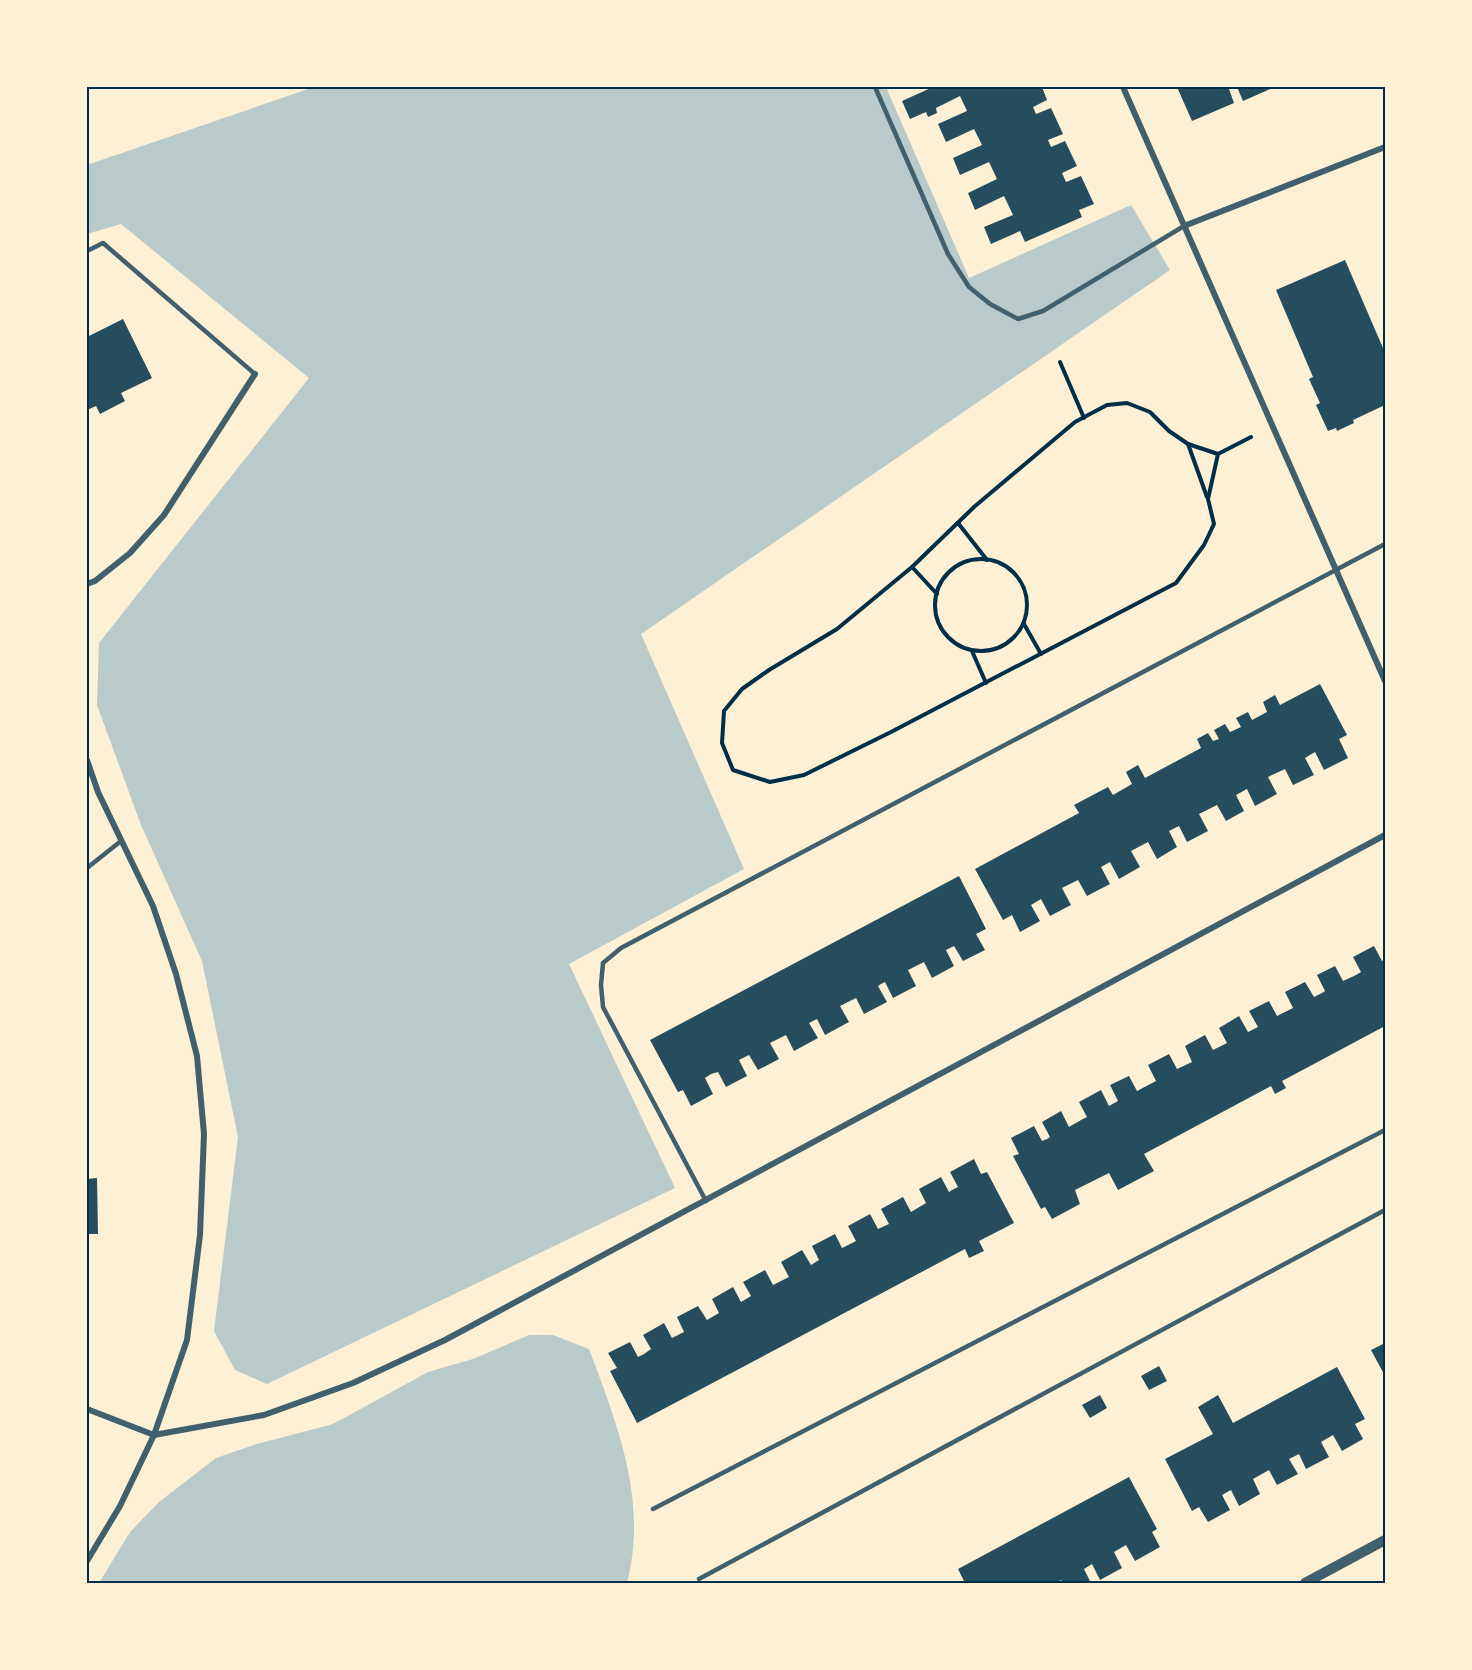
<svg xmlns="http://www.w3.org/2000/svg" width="1472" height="1670" font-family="Roboto,sans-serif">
<rect width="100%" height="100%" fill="#fdf0d5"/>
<!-- green -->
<g fill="#b9caca">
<path d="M 314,87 L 886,87 L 969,278 L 1131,205 L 1170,270 L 641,634 L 744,869 L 569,964 L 675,1188 L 267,1384 L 235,1370 L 214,1331 L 238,1137 L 202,961 L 141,825 L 97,705 L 99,643 L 309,378 L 121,224 L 87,234 L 87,165 Z"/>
<path d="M 529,1335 L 553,1335 L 589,1349 C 618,1426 648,1501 627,1583 L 99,1583 L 130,1532 L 159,1502 L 216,1458 L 257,1444 L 333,1424 L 428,1372 L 473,1359 Z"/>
</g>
<!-- building -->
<g fill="#264d5e">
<path d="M 933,87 L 1042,87 L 1047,100 L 1033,107 L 1036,114 L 1051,108 L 1063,134 L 1048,140 L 1051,147 L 1065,141 L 1077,166 L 1062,173 L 1066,182 L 1081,176 L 1094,204 L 1079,210 L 1082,217 L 1025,242 L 1020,231 L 991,244 L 984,227 L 1013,215 L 1004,196 L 975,210 L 968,193 L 997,179 L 989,162 L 960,175 L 953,158 L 982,145 L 974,129 L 946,142 L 938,124 L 967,111 L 960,96 L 936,108 L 937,113 L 928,117 L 926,112 L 910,119 L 902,101 Z"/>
<path d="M 1177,87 L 1232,87 L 1229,89 L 1234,103 L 1192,121 Z"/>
<path d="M 1237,87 L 1275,87 L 1243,101 Z"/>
<path d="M 1345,260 L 1383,348 L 1385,346 L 1385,405 L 1353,420 L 1354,423 L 1337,431 L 1336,428 L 1328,431 L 1316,405 L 1320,403 L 1309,379 L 1313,377 L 1276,290 Z"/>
<path d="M 123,319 L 152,378 L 121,393 L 125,401 L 100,414 L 96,406 L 87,410 L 87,337 Z"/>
<path d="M 1320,684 L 1347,735 L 1339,739 L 1348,758 L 1324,770 L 1315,752 L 1305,758 L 1314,775 L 1293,785 L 1285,769 L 1268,777 L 1277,794 L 1255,806 L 1247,789 L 1236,795 L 1244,811 L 1226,821 L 1217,805 L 1199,814 L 1208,831 L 1187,842 L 1179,826 L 1169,831 L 1177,847 L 1157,859 L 1148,842 L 1131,851 L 1140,867 L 1119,879 L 1110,862 L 1101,867 L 1110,884 L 1087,896 L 1078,880 L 1062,888 L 1071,905 L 1050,916 L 1041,899 L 1031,905 L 1040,921 L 1020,932 L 1012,915 L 1003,920 L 975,869 L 1079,813 L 1074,805 L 1108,787 L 1113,795 L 1132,784 L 1126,772 L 1138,765 L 1145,778 L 1201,748 L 1197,739 L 1208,733 L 1213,741 L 1219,739 L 1214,730 L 1225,724 L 1230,732 L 1241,727 L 1236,718 L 1248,712 L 1252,720 L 1267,712 L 1263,702 L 1275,695 L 1280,705 Z"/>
<path d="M 959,876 L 986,929 L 976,934 L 985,950 L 963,961 L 954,946 L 946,950 L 954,966 L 932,978 L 924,962 L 908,970 L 916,986 L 893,998 L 885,982 L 881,984 L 878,986 L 887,1002 L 864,1014 L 856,998 L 840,1006 L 849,1022 L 825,1035 L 817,1019 L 809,1023 L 818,1038 L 794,1051 L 786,1035 L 770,1043 L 779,1059 L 758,1070 L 749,1055 L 739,1060 L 747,1076 L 726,1087 L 718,1072 L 711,1074 L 705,1078 L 713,1094 L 691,1106 L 683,1090 L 678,1092 L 650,1040 Z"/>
<path d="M 1374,946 L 1382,961 L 1385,959 L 1385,1026 L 1282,1081 L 1286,1088 L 1275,1094 L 1271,1086 L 1144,1154 L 1154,1171 L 1118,1190 L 1109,1173 L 1075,1190 L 1080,1204 L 1052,1219 L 1045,1207 L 1041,1209 L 1013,1156 L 1019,1154 L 1011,1138 L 1034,1126 L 1042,1141 L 1047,1139 L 1050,1137 L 1042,1122 L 1061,1111 L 1069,1127 L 1081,1120 L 1087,1117 L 1079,1102 L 1101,1090 L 1109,1106 L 1118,1101 L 1110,1085 L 1129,1076 L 1137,1091 L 1156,1081 L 1148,1065 L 1169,1054 L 1177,1069 L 1192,1062 L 1185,1046 L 1205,1035 L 1213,1050 L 1227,1043 L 1219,1028 L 1239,1016 L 1248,1032 L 1258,1027 L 1249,1011 L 1269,1001 L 1277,1016 L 1293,1008 L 1285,992 L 1305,982 L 1314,997 L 1322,993 L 1325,991 L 1317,975 L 1335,966 L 1343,981 L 1356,975 L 1361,972 L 1353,957 Z"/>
<path d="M 974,1159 L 981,1174 L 987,1172 L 1014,1223 L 979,1241 L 984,1251 L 969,1258 L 965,1249 L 637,1423 L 610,1371 L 617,1368 L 608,1353 L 630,1342 L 638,1357 L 644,1354 L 651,1349 L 643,1335 L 664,1323 L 672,1338 L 684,1332 L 677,1317 L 698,1306 L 707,1320 L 719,1313 L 712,1299 L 733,1287 L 741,1302 L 751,1296 L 743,1282 L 765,1270 L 773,1285 L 789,1277 L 781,1262 L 802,1250 L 811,1265 L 819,1260 L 812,1246 L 835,1234 L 842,1248 L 856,1241 L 848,1226 L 870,1214 L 878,1229 L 889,1224 L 881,1209 L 903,1197 L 911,1212 L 926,1203 L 919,1189 L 941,1177 L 949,1192 L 952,1190 L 958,1187 L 950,1172 Z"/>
<path d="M 97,1178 L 98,1234 L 87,1234 L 87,1179 Z"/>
<path d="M 1385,1343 L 1385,1376 L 1371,1350 Z"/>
<path d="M 1159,1366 L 1167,1381 L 1149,1390 L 1141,1376 Z"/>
<path d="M 1337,1367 L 1365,1419 L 1355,1424 L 1363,1439 L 1342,1451 L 1333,1435 L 1321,1442 L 1329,1457 L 1306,1469 L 1299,1454 L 1289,1459 L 1298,1474 L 1277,1485 L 1269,1470 L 1253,1479 L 1260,1494 L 1239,1506 L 1231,1490 L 1222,1495 L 1230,1510 L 1208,1522 L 1199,1507 L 1192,1511 L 1165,1459 L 1213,1434 L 1198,1407 L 1218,1395 L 1233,1423 Z"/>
<path d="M 1100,1395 L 1107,1408 L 1090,1418 L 1082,1405 Z"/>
<path d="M 1129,1477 L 1157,1529 L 1152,1532 L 1160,1547 L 1135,1561 L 1126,1545 L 1114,1552 L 1122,1568 L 1100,1580 L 1092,1564 L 1084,1569 L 1091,1583 L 1063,1583 L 1061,1580 L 1056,1583 L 965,1583 L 958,1569 Z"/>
</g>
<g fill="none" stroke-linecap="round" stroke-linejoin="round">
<!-- path -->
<g stroke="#003049" stroke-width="4">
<path d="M 1060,362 L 1084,418"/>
<path d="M 1188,444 L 1207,497"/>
<path d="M 1218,454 L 1208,499 L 1214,524 L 1204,545 L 1176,583 L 891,732 L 804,775 L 770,782 L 733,770 L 722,743 L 724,711 L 742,689 L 769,670 L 837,629 L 912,567 L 974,507 L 1075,422 L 1107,405 L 1127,403 L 1150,412 L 1169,431 L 1188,444 L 1218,454 L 1251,437"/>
<path d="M 958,523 L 987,560"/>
<circle cx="981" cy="605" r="46"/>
<path d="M 912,567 L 937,594"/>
<path d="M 1024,624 L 1041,654"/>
<path d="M 972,651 L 986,683"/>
</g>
<!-- service -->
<g stroke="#3f606c" stroke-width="4.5">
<path d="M 875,87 L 948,254 L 969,287 L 990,304 L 1018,319 L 1043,311 L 1184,226"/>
<path d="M 87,251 L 103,243 L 255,374"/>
<path d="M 87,868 L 121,841"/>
<path d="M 706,1201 L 603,1007 L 601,985 L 603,963 L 621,948 L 1385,544"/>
<path d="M 653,1509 L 1385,1130"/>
<path d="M 699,1579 L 1385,1210"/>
</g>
<!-- minor -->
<g stroke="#3f606c" stroke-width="6">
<path d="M 1123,87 L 1385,681"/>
<path d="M 1184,226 L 1385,147"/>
<path d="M 87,584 L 95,581 L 130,553 L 164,515 L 255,374"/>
<path d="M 87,760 L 98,792 L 153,906 L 176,974 L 197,1056 L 204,1134 L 200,1235 L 187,1340 L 154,1435 L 120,1506 L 87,1561"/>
<path d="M 87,1409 L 154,1435 L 264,1415 L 353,1383 L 445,1340 L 1385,835"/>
</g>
<!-- tertiary -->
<path stroke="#3f606c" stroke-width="10" d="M 1305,1583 L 1385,1540"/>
</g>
<!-- border -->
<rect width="1472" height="1670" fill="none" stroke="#fdf0d5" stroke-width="177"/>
<rect x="88" y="88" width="1296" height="1494" fill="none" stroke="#003049" stroke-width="2"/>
</svg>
